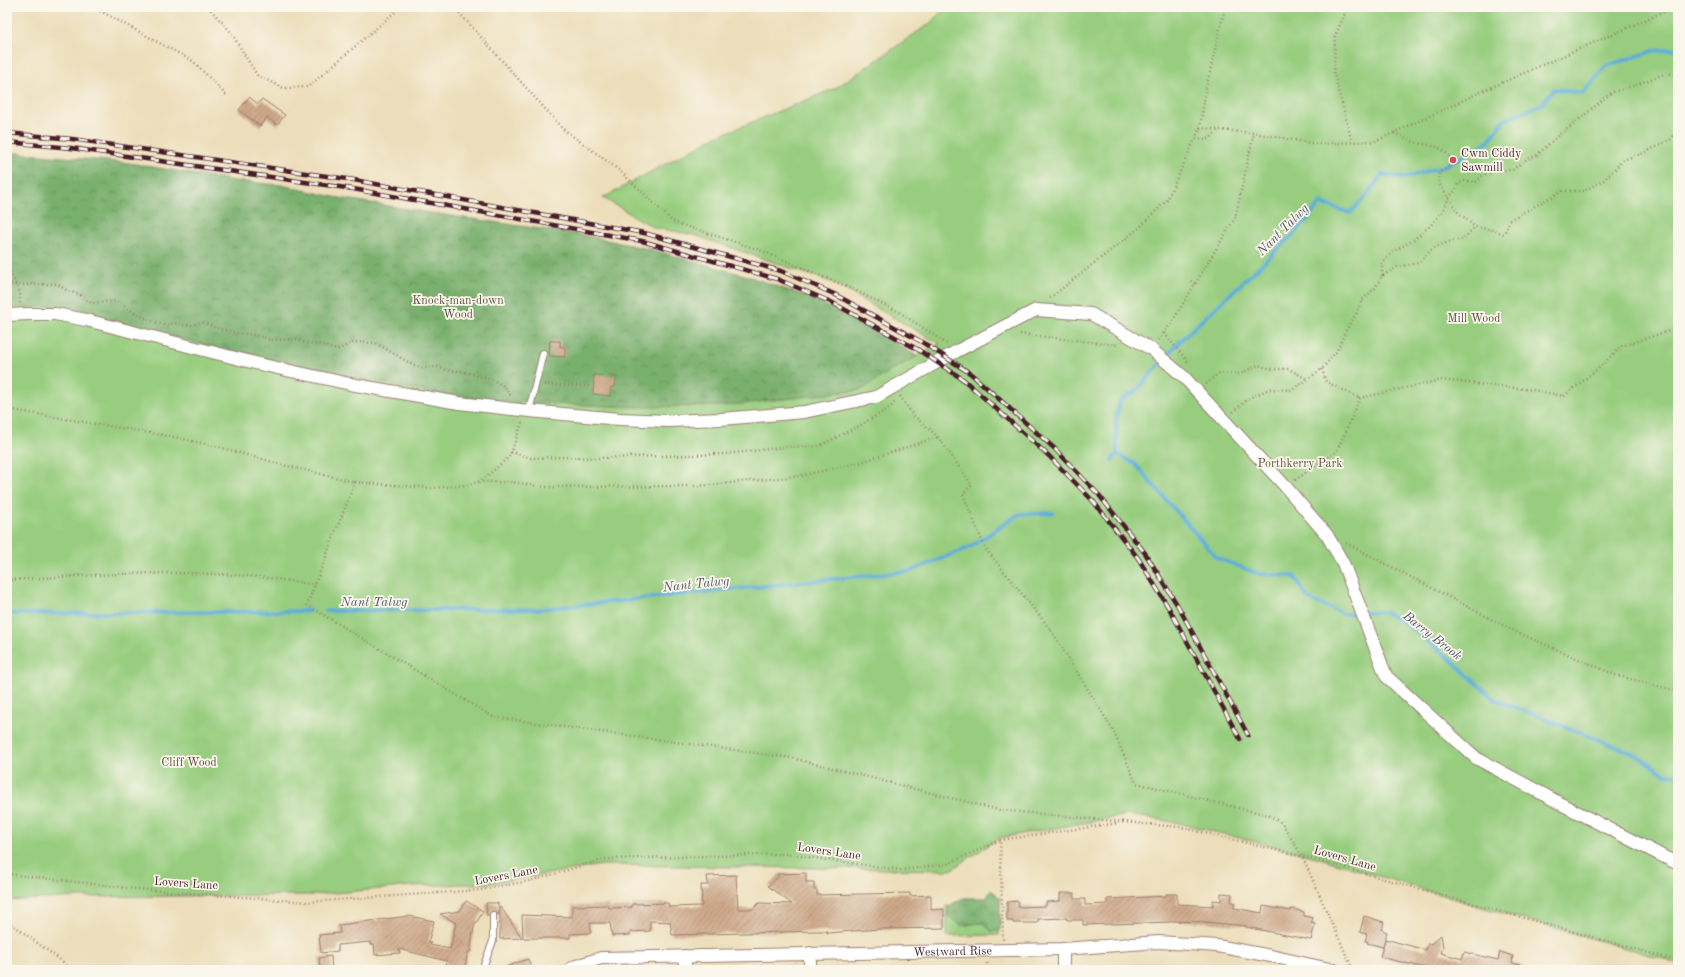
<svg xmlns="http://www.w3.org/2000/svg" width="1685" height="977" font-family="'Old Standard TT',serif">
<defs>
<pattern id="grass-tufts" width="24" height="20" patternUnits="userSpaceOnUse"><rect width="24" height="20" fill="#98cd7f"/><path d="M3 7l-1-3M5 7V3M7 7l1-3M15 17l-1-3M17 17v-4M19 17l1-3" fill="none" stroke="#84b06e"/></pattern>
<pattern id="forest-crowns" width="20" height="18" patternUnits="userSpaceOnUse"><rect width="20" height="18" fill="#7ab06e"/><path d="M2 6a3 3 0 1 1 6 0M12 15a3 3 0 1 1 6 0" fill="none" stroke="#668f5b"/></pattern>
<pattern id="building-hatch" width="6" height="6" patternUnits="userSpaceOnUse"><rect width="6" height="6" fill="#cfaa8b"/><path d="M-1 1l2-2M0 6l6-6M5 7l2-2" fill="none" stroke="#aa8a72"/></pattern>
</defs>
<rect width="100%" height="100%" fill="#fbf7ec"/>
<filter id="ink" filterUnits="userSpaceOnUse"><feTurbulence type="fractalNoise" baseFrequency=".025" numOctaves="2"/><feDisplacementMap in="SourceGraphic" scale="8" xChannelSelector="R" yChannelSelector="G"/><feConvolveMatrix kernelMatrix="1 2 1 2 8 2 1 2 1" color-interpolation-filters="sRGB"/></filter>
<filter id="wash" filterUnits="userSpaceOnUse"><feTurbulence type="fractalNoise" baseFrequency=".012" numOctaves="4" result="noise"/><feDisplacementMap in="SourceGraphic" scale="16" xChannelSelector="R" yChannelSelector="G"/><feGaussianBlur stdDeviation="0.9" result="paint"/><feColorMatrix in="noise" values="0 0 0 0 0 0 0 0 0 0 0 0 0 0 0 0 0 1.4 0 .05"/><feComposite in="paint" operator="in"/></filter>
<g filter="url(#wash)">
<rect width="100%" height="100%" fill="#ecdeba"/>
<!-- grass -->
<path fill="url(#grass-tufts)" stroke="#717655" d="M 946,906 L 949,906 L 948,916 L 984,923 L 992,932 L 1000,930 L 999,935 L 947,936 Z"/>
<!-- forest -->
<g fill="url(#forest-crowns)" stroke="#62684c">
<path d="M 7,152 L 129,163 L 235,181 L 281,185 L 334,197 L 431,213 L 582,235 L 649,249 L 748,276 L 813,299 L 871,328 L 918,357 L 892,370 L 861,390 L 723,406 L 634,407 L 510,402 L 445,395 L 288,366 L 55,306 L 7,308 Z"/>
<path d="M 991,889 L 1000,898 L 1000,930 L 992,932 L 983,923 L 961,925 L 948,916 L 949,906 L 963,898 L 987,898 Z"/>
</g>
<!-- park -->
<path fill="#98cd7f" stroke="#717655" d="M 946,7 L 1678,7 L 1678,963 L 1498,912 L 1316,857 L 1179,823 L 1128,815 L 999,838 L 951,870 L 602,865 L 493,883 L 413,886 L 313,895 L 78,897 L 7,901 L 7,308 L 55,306 L 288,366 L 445,395 L 510,402 L 634,407 L 723,406 L 861,390 L 892,370 L 940,344 L 831,282 L 694,235 L 655,228 L 603,198 L 715,137 L 836,88 L 929,24 Z"/>
<g fill="none" stroke-linecap="round" stroke-linejoin="round">
<!-- stream -->
<g stroke="#5daed8" stroke-width="4">
<path d="M 1117,454 L 1135,464 L 1217,558 L 1259,574 L 1294,576 L 1308,599 L 1344,614 L 1385,612 L 1407,625 L 1449,658 L 1494,699 L 1635,754 L 1663,773 L 1678,776"/>
<path d="M 1112,460 L 1117,454 L 1116,418 L 1120,401 L 1137,390 L 1178,343 L 1297,231 L 1321,203 L 1350,213 L 1370,192 L 1382,174 L 1402,178 L 1443,167 L 1488,142 L 1504,120 L 1542,104 L 1554,89 L 1583,93 L 1606,66 L 1653,51 L 1678,49"/>
<path d="M 326,611 L 541,609 L 911,571 L 970,547 L 1019,514 L 1053,513"/>
<path d="M 7,614 L 309,611"/>
</g>
</g>
<g id="blocks">
<!-- building -->
<g fill="url(#building-hatch)">
<path d="M 249,97 L 258,104 L 262,99 L 285,115 L 277,125 L 267,117 L 260,126 L 239,110 Z"/>
<path d="M 550,341 L 560,341 L 560,347 L 565,347 L 565,357 L 549,356 Z"/>
<path d="M 594,375 L 616,376 L 615,387 L 611,387 L 611,396 L 593,394 Z"/>
<path d="M 806,873 L 806,882 L 814,882 L 814,890 L 817,890 L 817,895 L 910,893 L 910,896 L 931,895 L 931,910 L 944,909 L 944,928 L 880,929 L 827,933 L 827,931 L 818,931 L 672,935 L 670,922 L 650,921 L 650,931 L 630,932 L 630,935 L 612,936 L 610,923 L 590,923 L 591,933 L 570,934 L 570,938 L 523,938 L 522,915 L 572,917 L 572,906 L 608,905 L 609,908 L 632,907 L 632,904 L 668,903 L 669,907 L 702,906 L 701,885 L 708,885 L 707,876 L 736,875 L 738,909 L 753,909 L 759,903 L 792,904 L 768,886 L 778,877 L 778,874 Z"/>
<path d="M 1060,893 L 1074,893 L 1074,899 L 1085,899 L 1085,905 L 1107,904 L 1107,899 L 1166,896 L 1166,894 L 1177,894 L 1177,904 L 1213,906 L 1213,900 L 1221,901 L 1221,893 L 1232,894 L 1231,902 L 1234,902 L 1234,908 L 1262,913 L 1263,906 L 1291,911 L 1291,909 L 1304,912 L 1304,916 L 1313,918 L 1311,923 L 1315,924 L 1311,940 L 1246,927 L 1246,926 L 1206,922 L 1171,921 L 1171,922 L 1083,925 L 1083,920 L 1067,920 L 1067,918 L 1038,919 L 1038,923 L 1013,923 L 1013,921 L 1007,921 L 1007,902 L 1018,901 L 1018,907 L 1046,906 L 1046,902 L 1060,901 Z"/>
<path d="M 466,901 L 483,911 L 474,927 L 470,952 L 468,952 L 464,970 L 445,970 L 447,961 L 399,949 L 400,953 L 375,955 L 374,944 L 370,945 L 370,942 L 338,945 L 338,951 L 321,953 L 319,935 L 340,933 L 339,925 L 409,916 L 434,921 L 428,943 L 431,943 L 430,945 L 450,949 L 456,923 L 440,914 L 460,911 Z"/>
<path d="M 486,903 L 498,903 L 499,915 L 493,911 L 487,916 Z"/>
<path d="M 500,906 L 522,938 L 500,939 Z"/>
<path d="M 1364,916 L 1384,922 L 1382,930 L 1387,932 L 1383,947 L 1367,943 L 1368,941 L 1365,941 L 1367,934 L 1360,932 Z"/>
<path d="M 1441,935 L 1443,947 L 1441,953 L 1462,959 L 1464,952 L 1498,960 L 1500,952 L 1513,956 L 1512,963 L 1523,966 L 1522,970 L 1434,970 L 1380,957 L 1385,939 L 1426,950 L 1428,943 L 1431,944 Z"/>
<path d="M 331,956 L 332,970 L 320,970 L 319,958 Z"/>
<path d="M 528,959 L 532,970 L 500,970 L 500,969 Z"/>
</g>
</g>
</g>
<g filter="url(#ink)">
<use href="#blocks" fill-opacity="0" stroke="#9b7e72" stroke-width="1"/>
<g fill="none" stroke-linecap="round" stroke-linejoin="round">
<defs>
<g id="lane">
<path d="M 529,411 L 543,353"/>
<path d="M 386,970 L 399,970"/>
<path d="M 482,970 L 493,941 L 493,915"/>
</g>
<g id="street">
<path d="M 7,315 L 30,314 L 55,314 L 86,320 L 259,364 L 350,384 L 459,403 L 529,411 L 620,419 L 668,421 L 721,419 L 804,412 L 876,397 L 957,351 L 1036,310 L 1091,314 L 1151,349 L 1184,377 L 1285,486 L 1327,535 L 1343,563 L 1386,676 L 1476,758 L 1565,806 L 1678,864"/>
<path d="M 1063,949 L 1063,970"/>
<path d="M 810,953 L 810,970"/>
<path id="s1" d="M 569,970 L 576,966 L 601,958 L 1063,949 L 1159,942 L 1217,946 L 1271,956 L 1334,970"/>
<path d="M 685,970 L 685,956"/>
</g>
</defs>
<!-- lane casing -->
<use href="#lane" stroke="#9b7e72" stroke-width="8"/>
<!-- street casing -->
<use href="#street" stroke="#9b7e72" stroke-width="14"/>
<!-- path -->
<g stroke="#9b7e72" stroke-width="2.5" stroke-dasharray="1 3" stroke-linecap="butt">
<path d="M 93,7 L 193,61 L 226,95"/>
<path d="M 208,7 L 230,31 L 257,75 L 283,88 L 308,87 L 401,7"/>
<path d="M 454,7 L 563,129 L 619,170 L 673,222 L 757,249 L 848,287 L 899,312 L 947,344"/>
<path d="M 1348,7 L 1335,36 L 1334,73 L 1352,142"/>
<path d="M 1200,128 L 1254,133 L 1317,144 L 1376,141 L 1485,90 L 1675,7"/>
<path d="M 1394,133 C 1401,136 1407,140 1414,142 C 1435,147 1442,144 1454,164 L 1439,172 L 1439,183 L 1458,212 L 1475,227"/>
<path d="M 1196,139 L 1209,139 L 1219,130"/>
<path d="M 7,265 L 20,293 L 20,304"/>
<path d="M 1382,276 L 1382,263 L 1394,251 L 1412,241 L 1430,226 L 1444,209 L 1449,197 L 1456,190 L 1458,184 L 1464,181 L 1476,182 L 1482,176 L 1498,170 L 1512,170 L 1526,160 L 1537,155 L 1561,133 L 1570,127 L 1612,92 L 1627,88 L 1667,73 L 1678,75"/>
<path d="M 1191,281 L 1195,284"/>
<path d="M 7,286 L 11,285 L 57,284 L 68,291 L 79,294 L 91,303 L 116,301 L 135,313 L 157,323 L 167,325 L 175,323 L 185,325 L 193,325 L 202,322 L 213,327 L 237,333 L 255,335 L 271,340 L 298,339 L 305,343 L 323,345 L 337,350 L 354,342 L 376,343 L 413,365 L 421,368 L 438,367 L 447,370 L 461,371 L 491,379 L 505,387 L 511,396"/>
<path d="M 1050,298 L 1139,228 L 1167,200 L 1200,128 L 1206,88 L 1225,7"/>
<path d="M 1164,333 L 1189,363"/>
<path d="M 1020,334 L 1118,345"/>
<path d="M 1158,340 L 1170,325 L 1235,218 L 1254,133"/>
<path d="M 1322,369 L 1326,382 L 1360,398"/>
<path d="M 1206,384 L 1219,373 L 1240,374 L 1258,365 L 1271,369 L 1289,369 L 1307,379"/>
<path d="M 544,385 L 591,386"/>
<path d="M 900,396 L 912,414 L 938,437 L 972,485 L 963,494 L 985,548 L 1051,630 L 1113,730 L 1136,783 L 1268,815 L 1282,823 L 1302,856 L 1353,970"/>
<path d="M 7,409 L 174,437 L 219,447 L 283,465 L 355,482 L 431,488 L 467,485 L 478,482 L 512,482 L 545,487 L 699,486 L 799,476 L 858,463 L 938,437"/>
<path d="M 1233,412 L 1249,398 L 1269,389 L 1292,390 L 1322,369 L 1337,351 L 1346,330 L 1356,314 L 1362,300 L 1375,288 L 1382,276 L 1397,267 L 1418,263 L 1433,248 L 1451,241 L 1463,239 L 1475,227 L 1493,230 L 1504,234 L 1510,220 L 1562,191 L 1584,191 L 1604,180 L 1623,160 L 1644,153 L 1670,140 L 1678,131"/>
<path d="M 511,452 L 531,458 L 563,457 L 598,458 L 725,454 L 786,447 L 819,446 L 859,426 L 891,407 L 896,400"/>
<path d="M 1295,480 L 1337,451 L 1360,398 L 1441,380 L 1533,390 L 1564,396 L 1600,367 L 1622,346 L 1678,328"/>
<path d="M 355,482 L 307,605 L 493,717 L 792,758 L 999,810 L 1124,822"/>
<path d="M 478,482 L 487,476 L 510,456 L 522,422"/>
<path d="M 1346,543 L 1516,632 L 1618,676 L 1678,691"/>
<path d="M 7,580 C 110,574 213,566 315,585"/>
<path d="M 1123,822 L 1180,827 L 1302,856 L 1678,961"/>
<path d="M 1000,840 L 1119,823"/>
<path d="M 7,874 L 138,889 L 307,902 L 481,890 L 534,880 L 605,859 L 786,854 L 901,870 L 947,864 L 1000,840 L 1003,940"/>
<path d="M 7,923 L 13,925 L 74,970"/>
<path d="M 987,963 L 988,970"/>
</g>
<!-- lane -->
<use href="#lane" stroke="#fff" stroke-width="6"/>
<!-- street -->
<use href="#street" stroke="#fff" stroke-width="12"/>
<defs>
<g id="rail">
<path d="M 7,133 L 72,139 L 354,180 L 644,233 L 781,271 L 834,294 L 922,342 L 970,373 L 1055,449 L 1099,495 L 1145,553 L 1178,606 L 1248,735"/>
<path d="M 7,142 L 71,148 L 353,189 L 642,241 L 777,279 L 831,302 L 917,349 L 964,380 L 1049,456 L 1093,501 L 1138,558 L 1170,610 L 1240,739"/>
</g>
</defs>
<!-- rail casing -->
<use href="#rail" stroke="#4a1f2b" stroke-width="4.5"/>
<!-- rail -->
<use href="#rail" stroke="#fbf7ec" stroke-width="3" stroke-dasharray="9" stroke-linecap="butt"/>
</g>
</g>
<!-- markers -->
<circle fill="#d1495b" stroke="#fbf7ec" stroke-width="1.5" cx="1453" cy="160" r="4"/>
<g text-anchor="middle" stroke-width="3.5" stroke-linejoin="round" paint-order="stroke">
<!-- poi labels -->
<g font-size="12" fill="#4a1f2b" stroke="#fbf7ec" text-anchor="start">
<text x="1461" y="157">Cwm Ciddy<tspan x="1461" dy="14">Sawmill</tspan></text>
</g>
<!-- park labels -->
<g font-size="12" fill="#615344" stroke="#fbf7ec">
<text x="458" y="304">Knock-man-down<tspan x="458" dy="14">Wood</tspan></text>
<text x="1474" y="322">Mill Wood</text>
<text x="1300" y="467">Porthkerry Park</text>
<text x="189" y="766">Cliff Wood</text>
</g>
<!-- street labels -->
<g font-size="12" fill="#4a1f2b" stroke="#fbf7ec">
<text transform="translate(829 851) rotate(8)" y="4">Lovers Lane</text>
<text transform="translate(1345 858) rotate(16)" y="4">Lovers Lane</text>
<text transform="translate(506 875) rotate(-11)" y="4">Lovers Lane</text>
<text transform="translate(186 883) rotate(4)" y="4">Lovers Lane</text>
<text dy="4" stroke="none"><textPath href="#s1" startOffset="386">Westward Rise</textPath></text>
</g>
<!-- water labels -->
<g font-size="13" font-style="italic" fill="#525870" stroke="#fbf7ec">
<text transform="translate(1282 229) rotate(-45)" y="5">Nant Talwg</text>
<text transform="translate(696 583) rotate(-6)" y="5">Nant Talwg</text>
<text x="374" y="606">Nant Talwg</text>
<text transform="translate(1433 635) rotate(38)" y="5">Barry Brook</text>
</g>
</g>
<!-- margin -->
<rect width="1685" height="977" fill="none" stroke="#fbf7ec" stroke-width="24"/>
</svg>
